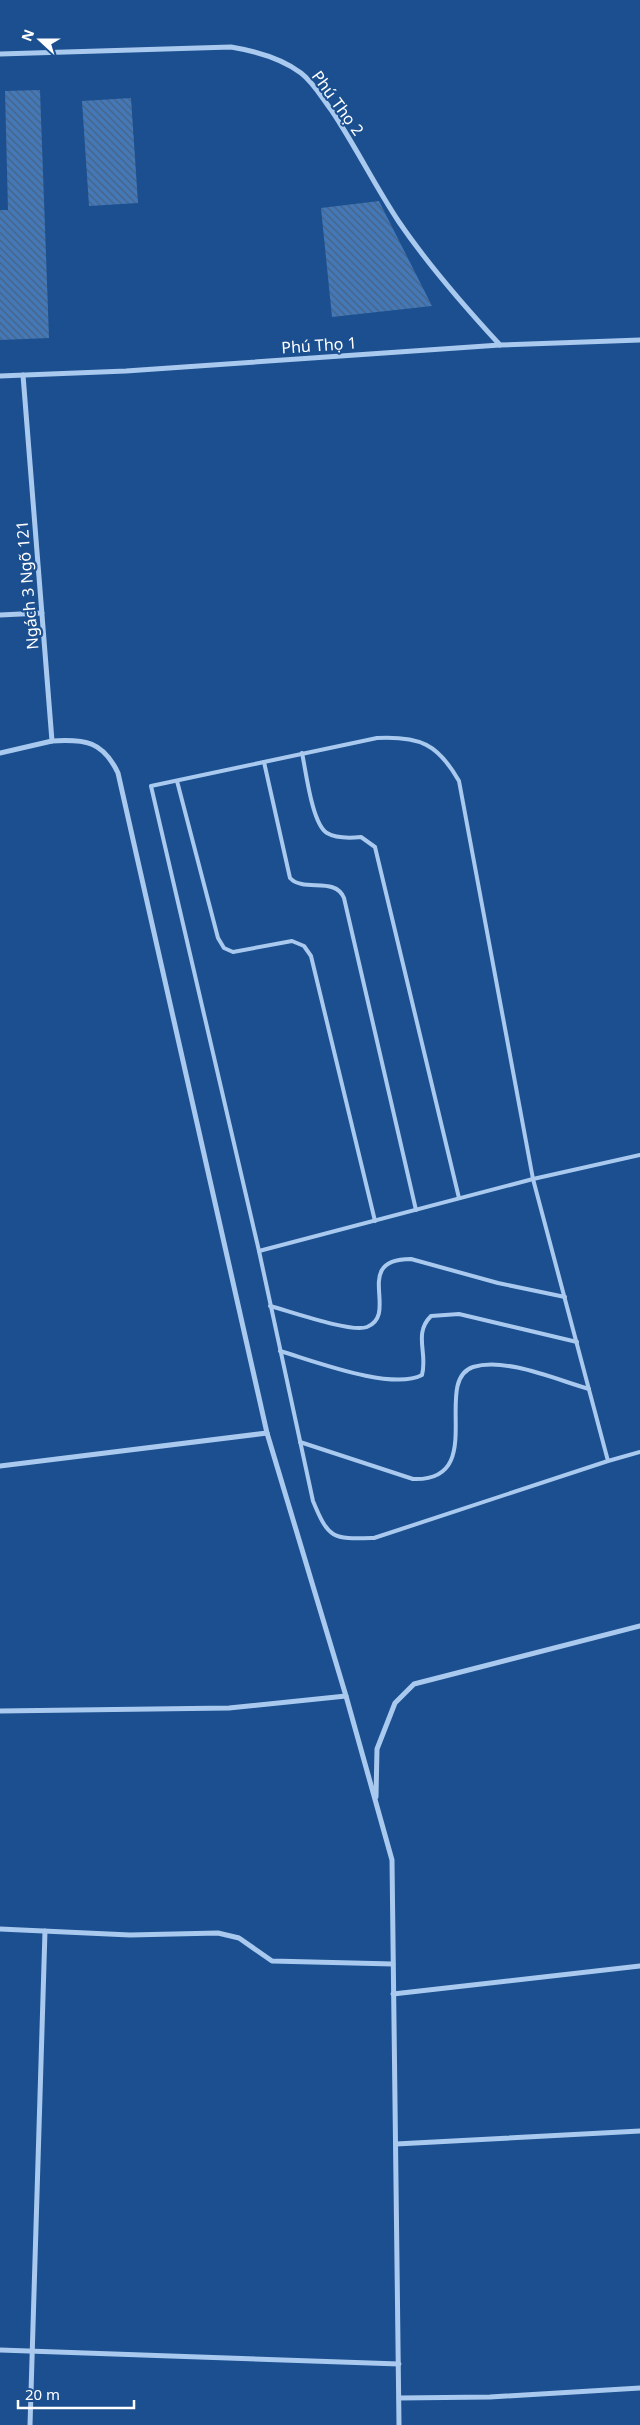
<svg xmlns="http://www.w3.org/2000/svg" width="640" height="2425" font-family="'Noto Sans',sans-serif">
<defs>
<pattern id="building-back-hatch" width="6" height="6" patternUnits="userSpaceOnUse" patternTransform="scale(1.25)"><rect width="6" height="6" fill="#4478b7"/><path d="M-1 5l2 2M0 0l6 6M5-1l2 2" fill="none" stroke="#486282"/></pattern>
</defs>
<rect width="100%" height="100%" fill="#1b4f8f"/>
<!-- building -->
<g fill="url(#building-back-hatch)">
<path d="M 40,90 L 49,338 L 0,340 L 0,210 L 8,210 L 5,91 Z"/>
<path d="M 131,98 L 138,203 L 89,206 L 82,101 Z"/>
<path d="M 379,201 L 432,306 L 332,317 L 321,208 Z"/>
</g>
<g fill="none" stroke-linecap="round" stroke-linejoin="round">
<!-- service -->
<g stroke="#a9c9ee" stroke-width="4">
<path d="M 302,753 C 306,771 312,824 327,833 C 337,839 351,838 361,837 L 375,847 L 459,1198"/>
<path d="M 264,762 L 290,878 C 304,893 335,876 344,898 L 416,1210"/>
<path d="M 177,781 L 218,938 L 224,948 L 233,952 L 292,941 L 304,946 L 311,956 L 375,1221"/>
<path d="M 259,1251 L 533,1179 L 640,1155"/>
<path d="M 270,1306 C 289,1311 351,1333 367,1327 C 400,1314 351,1259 411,1259 L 498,1283 L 565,1297"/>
<path d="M 280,1351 C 314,1361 392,1391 422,1375 C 428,1353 413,1334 431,1316 L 459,1314 L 577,1342"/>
<path d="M 300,1442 L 413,1479 C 489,1482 431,1381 473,1367 C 506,1357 557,1380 589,1389"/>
<path d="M 608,1461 L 374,1538 C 333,1539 329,1540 313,1501 L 259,1251 L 151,786 L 377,738 C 420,736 438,744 459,781 L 533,1179 L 608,1461 L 640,1452"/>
</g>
<!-- minor -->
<g stroke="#a9c9ee" stroke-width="5">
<path d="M 0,54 L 231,47 C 255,51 281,58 301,73 C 314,83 322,98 332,111 C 356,147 375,186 399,222 C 429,266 464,306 500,345"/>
<path d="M 0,376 L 126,371 L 500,345 L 640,340"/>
<path d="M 0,615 L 42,613"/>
<path d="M 52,741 C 85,739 103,741 118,773 L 267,1433 L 346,1696 L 392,1860 L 399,2425"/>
<path d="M 0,753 L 52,741 L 23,375"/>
<path d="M 0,1466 L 267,1433"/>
<path d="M 0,1711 L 229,1708 L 346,1696"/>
<path d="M 376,1797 L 377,1749 L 395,1703 L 414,1684 L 640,1626"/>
<path d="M 0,1929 L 130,1935 L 218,1933 L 239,1938 L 272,1961 L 393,1964"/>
<path d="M 393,1994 L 640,1966"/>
<path d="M 396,2144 L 640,2131"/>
<path d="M 0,2350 L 399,2364"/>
<path d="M 399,2398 L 490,2397 L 640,2388"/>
<path d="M 30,2425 L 45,1931"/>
</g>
</g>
<g text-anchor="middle" stroke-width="4.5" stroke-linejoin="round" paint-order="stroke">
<!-- street labels -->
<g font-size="16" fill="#fff" stroke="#1b4f8f">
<text transform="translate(338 103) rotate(54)" y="6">Phú Thọ 2</text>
<text transform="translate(319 345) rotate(-4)" y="6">Phú Thọ 1</text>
<text transform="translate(27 585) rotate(-95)" y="6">Ngách 3 Ngõ 121</text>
</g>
</g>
<!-- north arrow -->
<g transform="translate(40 40) rotate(291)" stroke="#1b4f8f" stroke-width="4" paint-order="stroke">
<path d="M0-4L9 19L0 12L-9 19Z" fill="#ffffff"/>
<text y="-8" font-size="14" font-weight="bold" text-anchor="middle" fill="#ffffff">N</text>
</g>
<!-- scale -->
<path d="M18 2400v8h116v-8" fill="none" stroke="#ffffff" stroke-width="2.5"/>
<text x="25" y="2400" font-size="15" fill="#ffffff" stroke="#1b4f8f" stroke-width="4" paint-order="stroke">20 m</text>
</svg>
